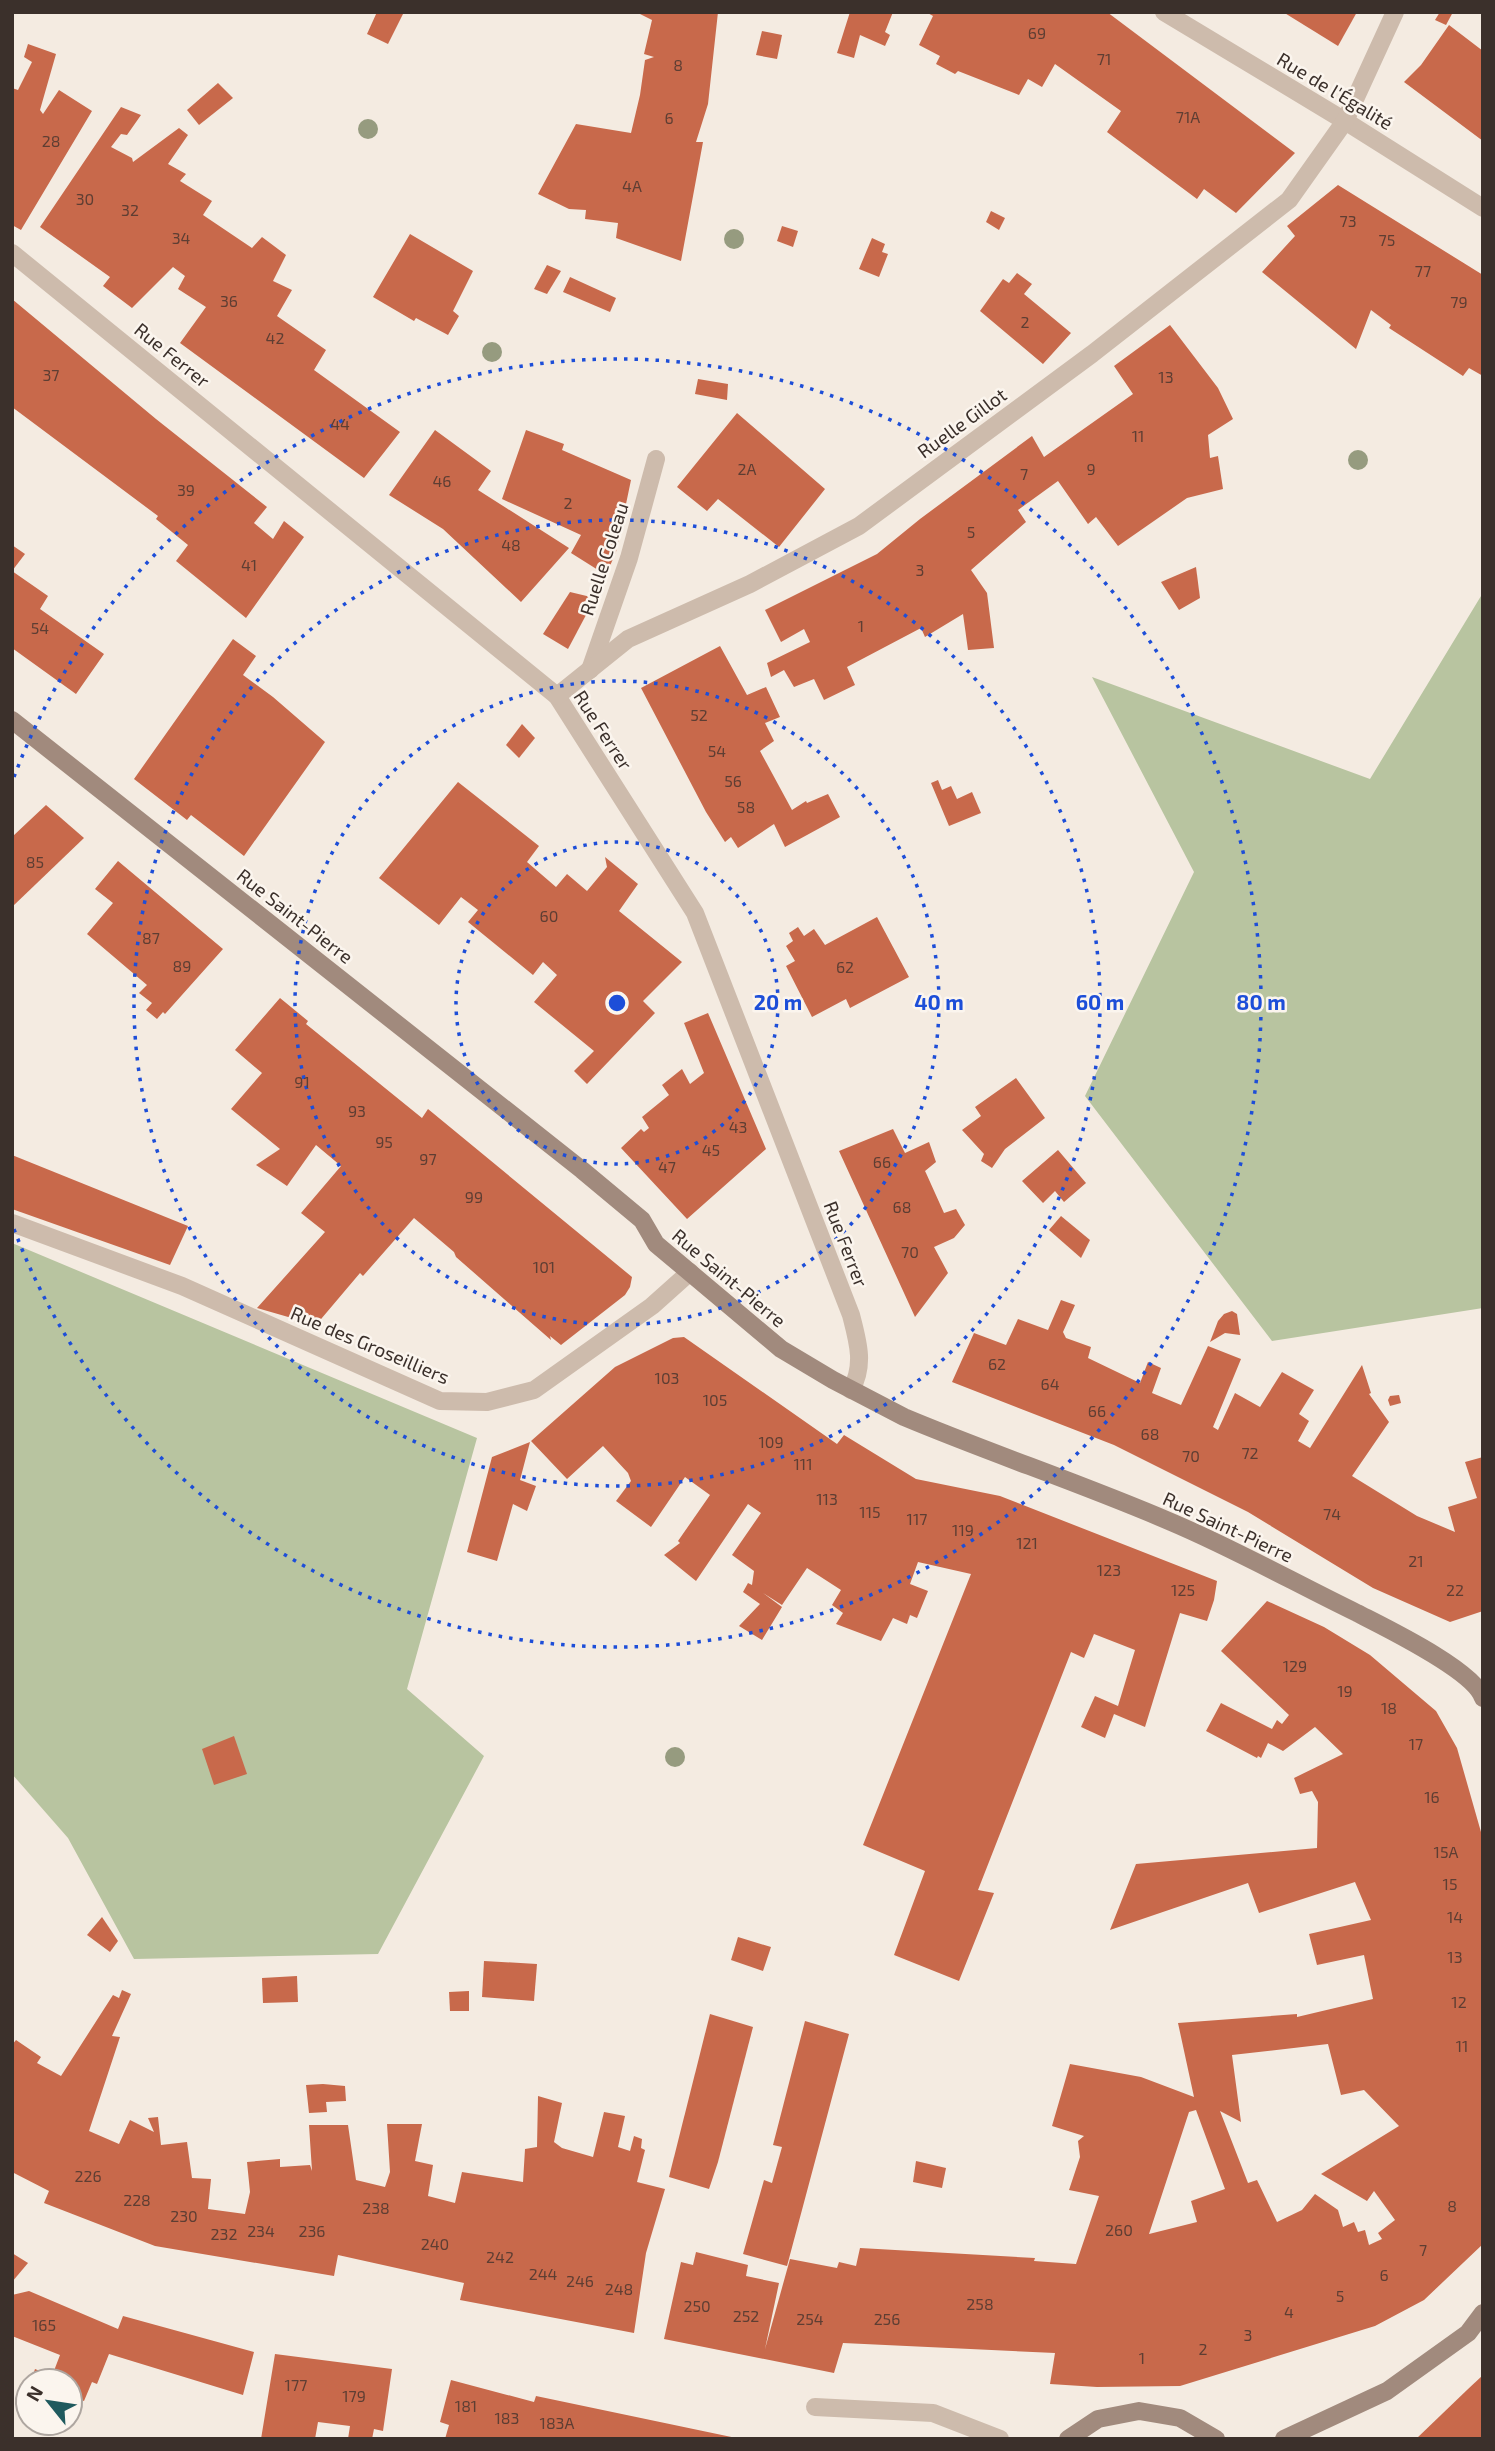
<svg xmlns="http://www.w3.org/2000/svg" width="1495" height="2451" font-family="'Exo 2',sans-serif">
<rect width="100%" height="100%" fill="#f4ebe1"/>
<!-- green -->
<g fill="#b8c4a0">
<path d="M 1481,596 L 1483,597 L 1483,1308 L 1272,1341 L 1085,1096 L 1194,872 L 1092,677 L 1370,779 Z"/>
<path d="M 12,1243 L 477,1438 L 407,1689 L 484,1756 L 378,1954 L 134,1959 L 68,1838 L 12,1774 Z"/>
</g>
<!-- building -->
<g fill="#c8694b" fill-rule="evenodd">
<path d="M 377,12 L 403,14 L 388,44 L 367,34 Z"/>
<path d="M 636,12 L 718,12 L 708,104 L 696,142 L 703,142 L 681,261 L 616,238 L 618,223 L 585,219 L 586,210 L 569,209 L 538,194 L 576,124 L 631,133 L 640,95 L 645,60 L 654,57 L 644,54 L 652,20 Z"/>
<path d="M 850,12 L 893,12 L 885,32 L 890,35 L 885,46 L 860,35 L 854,58 L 837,53 Z"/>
<path d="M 926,12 L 1107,12 L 1295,153 L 1236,213 L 1204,189 L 1197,199 L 1107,132 L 1121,111 L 1055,64 L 1042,87 L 1028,79 L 1019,95 L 958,71 L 955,74 L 936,64 L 940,56 L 919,45 L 933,16 Z"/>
<path d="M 1283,12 L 1357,12 L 1338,46 Z"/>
<path d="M 1440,12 L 1453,12 L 1446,25 L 1435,20 Z"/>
<path d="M 1449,25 L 1483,51 L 1483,141 L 1404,82 L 1421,65 Z"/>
<path d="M 762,31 L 782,35 L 777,59 L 756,55 Z"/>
<path d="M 28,44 L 56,54 L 40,110 L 43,114 L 59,90 L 92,111 L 21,230 L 12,225 L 12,88 L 18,90 L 32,62 L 24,57 Z"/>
<path d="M 218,83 L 233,98 L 199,125 L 187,110 Z"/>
<path d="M 121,107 L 141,115 L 127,135 L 121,134 L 111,147 L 132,158 L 133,162 L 179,128 L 188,135 L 168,164 L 186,174 L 180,181 L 212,201 L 203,215 L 252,248 L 262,237 L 286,255 L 273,281 L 292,290 L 277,316 L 326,350 L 314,370 L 400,432 L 364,478 L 180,343 L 206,307 L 178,289 L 185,276 L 173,267 L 132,308 L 103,286 L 110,277 L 40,227 Z"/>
<path d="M 1338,185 L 1483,275 L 1483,376 L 1469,368 L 1463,376 L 1389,328 L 1391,325 L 1371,310 L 1356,349 L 1262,272 L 1295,236 L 1287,226 Z"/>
<path d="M 991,211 L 1005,218 L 999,230 L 986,222 Z"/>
<path d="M 782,226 L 798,231 L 793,247 L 777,241 Z"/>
<path d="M 410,234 L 473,271 L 453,311 L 459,316 L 448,335 L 416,318 L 414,321 L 373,297 Z"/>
<path d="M 872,238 L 885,244 L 882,252 L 888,254 L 879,277 L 859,269 Z"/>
<path d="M 547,265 L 561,271 L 547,294 L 534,289 Z"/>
<path d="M 1017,273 L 1032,284 L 1024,294 L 1071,333 L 1043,364 L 980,311 L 1003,279 L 1009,283 Z"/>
<path d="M 570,277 L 616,298 L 610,312 L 563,292 Z"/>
<path d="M 12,299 L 156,419 L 267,507 L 254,523 L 273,539 L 284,521 L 304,537 L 246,618 L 176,561 L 188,545 L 156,519 L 158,516 L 12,407 Z"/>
<path d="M 1170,325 L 1218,388 L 1233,419 L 1208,435 L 1210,458 L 1218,456 L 1223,489 L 1187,498 L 1118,546 L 1096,517 L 1088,524 L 1058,481 L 1018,510 L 1026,522 L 971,570 L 987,593 L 994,648 L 968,650 L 963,614 L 925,637 L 921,628 L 847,667 L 855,685 L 824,700 L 814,679 L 794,687 L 784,670 L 771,677 L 767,663 L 810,642 L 804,629 L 781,642 L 765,610 L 877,554 L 920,519 L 1032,436 L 1044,457 L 1133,394 L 1114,366 Z"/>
<path d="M 698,379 L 728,384 L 727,400 L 695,394 Z"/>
<path d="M 737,413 L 825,489 L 779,547 L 718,499 L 707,511 L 677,487 Z"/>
<path d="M 435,430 L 491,471 L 478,490 L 569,548 L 521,602 L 443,529 L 389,495 Z"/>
<path d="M 526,430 L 564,444 L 562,450 L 631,480 L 616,552 L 606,575 L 571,553 L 581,535 L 502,499 Z"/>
<path d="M 12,545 L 25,554 L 12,571 Z"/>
<path d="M 1196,567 L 1200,598 L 1179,610 L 1161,582 Z"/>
<path d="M 12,571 L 48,596 L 40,609 L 104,654 L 76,694 L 12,648 Z"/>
<path d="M 570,592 L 595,598 L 568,649 L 543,634 Z"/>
<path d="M 233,639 L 256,656 L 243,675 L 273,697 L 325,742 L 244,856 L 191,815 L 187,820 L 134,779 Z"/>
<path d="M 720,646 L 747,695 L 766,687 L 780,717 L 765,723 L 774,741 L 760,751 L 792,810 L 806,801 L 807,803 L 828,794 L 840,817 L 785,847 L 774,824 L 738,848 L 731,837 L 725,842 L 706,812 L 641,688 Z"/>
<path d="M 522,724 L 535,738 L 519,758 L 506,745 Z"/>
<path d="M 938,780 L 942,790 L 951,786 L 957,799 L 972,792 L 981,813 L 949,826 L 931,783 Z"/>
<path d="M 458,782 L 539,846 L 527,862 L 556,887 L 567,874 L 587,891 L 607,867 L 605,857 L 638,884 L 619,911 L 682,962 L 643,1001 L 655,1013 L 587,1084 L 574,1071 L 594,1051 L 534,1002 L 557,975 L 543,962 L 533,975 L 468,922 L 478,910 L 461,897 L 439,925 L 379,878 Z"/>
<path d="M 46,805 L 84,838 L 12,907 L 12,837 Z"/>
<path d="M 118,861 L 223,949 L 165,1014 L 163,1012 L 157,1019 L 146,1010 L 152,1003 L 139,993 L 147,985 L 87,934 L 113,903 L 95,889 Z"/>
<path d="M 877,917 L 909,977 L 850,1008 L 846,999 L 812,1017 L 786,966 L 795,961 L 786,946 L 793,941 L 789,933 L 798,927 L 804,936 L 814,929 L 825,945 Z"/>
<path d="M 280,998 L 308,1021 L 306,1024 L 422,1118 L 428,1109 L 632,1277 L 630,1287 L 625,1295 L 561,1345 L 550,1336 L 551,1340 L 456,1257 L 454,1252 L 414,1218 L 363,1276 L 360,1273 L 316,1325 L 257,1308 L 325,1232 L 301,1213 L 341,1166 L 316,1145 L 287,1186 L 256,1165 L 280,1149 L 231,1109 L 262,1073 L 235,1050 Z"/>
<path d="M 708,1013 L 766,1149 L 687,1219 L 621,1148 L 641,1129 L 644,1132 L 649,1128 L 642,1117 L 669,1095 L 662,1085 L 682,1069 L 690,1084 L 704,1073 L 684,1023 Z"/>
<path d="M 1016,1078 L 1045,1118 L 1005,1149 L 992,1168 L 981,1161 L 984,1154 L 962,1130 L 981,1116 L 975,1107 Z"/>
<path d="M 893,1129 L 905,1153 L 929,1142 L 936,1162 L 925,1171 L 926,1173 L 944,1213 L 956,1209 L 965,1225 L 954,1238 L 934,1247 L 948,1273 L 915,1317 L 839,1151 Z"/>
<path d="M 1058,1150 L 1086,1183 L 1064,1202 L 1055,1191 L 1043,1203 L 1022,1181 Z"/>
<path d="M 12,1155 L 188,1226 L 170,1265 L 12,1209 Z"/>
<path d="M 1061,1216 L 1090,1240 L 1081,1258 L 1049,1230 Z"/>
<path d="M 1061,1300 L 1075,1305 L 1063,1332 L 1066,1338 L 1091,1347 L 1088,1358 L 1140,1383 L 1148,1362 L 1161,1368 L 1152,1393 L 1181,1405 L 1208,1346 L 1241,1359 L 1213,1427 L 1218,1430 L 1235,1393 L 1260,1407 L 1282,1372 L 1314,1390 L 1299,1414 L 1309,1421 L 1298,1441 L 1310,1448 L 1362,1365 L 1371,1393 L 1369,1394 L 1389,1422 L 1352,1476 L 1417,1516 L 1455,1532 L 1448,1507 L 1477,1498 L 1465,1462 L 1483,1457 L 1483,1611 L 1450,1622 L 1373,1588 L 1248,1512 L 1114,1445 L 952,1382 L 974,1333 L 1006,1345 L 1018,1319 L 1048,1330 Z"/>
<path d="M 1232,1311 L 1237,1314 L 1240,1335 L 1225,1333 L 1210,1342 L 1218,1321 L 1224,1314 Z"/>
<path d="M 684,1337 L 837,1444 L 844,1435 L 916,1479 L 1000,1496 L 1217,1581 L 1214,1600 L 1207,1621 L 1180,1613 L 1145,1727 L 1114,1714 L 1105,1738 L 1081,1727 L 1095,1696 L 1118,1706 L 1135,1650 L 1094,1634 L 1084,1658 L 1071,1652 L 978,1890 L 994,1893 L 959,1981 L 894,1955 L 925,1871 L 863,1845 L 971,1574 L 918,1562 L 910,1584 L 928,1591 L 917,1618 L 910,1615 L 907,1624 L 893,1618 L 881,1641 L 836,1624 L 843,1613 L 832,1605 L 841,1590 L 807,1568 L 782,1605 L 763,1593 L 782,1607 L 762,1640 L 739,1626 L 760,1604 L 743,1592 L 748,1583 L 752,1585 L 754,1571 L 732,1555 L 761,1513 L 748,1504 L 696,1581 L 664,1555 L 680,1543 L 678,1541 L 710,1495 L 685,1477 L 651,1527 L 616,1501 L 631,1481 L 628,1473 L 603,1446 L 567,1479 L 531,1441 L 615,1367 L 673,1338 Z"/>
<path d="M 1399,1395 L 1401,1403 L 1390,1406 L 1388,1400 L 1390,1396 Z"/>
<path d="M 530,1442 L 520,1480 L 536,1486 L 527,1511 L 513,1504 L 497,1561 L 467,1552 L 492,1457 Z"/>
<path d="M 1267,1601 L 1324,1627 L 1370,1655 L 1436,1711 L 1457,1748 L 1483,1839 L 1483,2244 L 1424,2300 L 1375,2326 L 1180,2386 L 1097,2387 L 1050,2384 L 1055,2353 L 843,2343 L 834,2373 L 664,2339 L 681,2262 L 693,2265 L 696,2252 L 748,2265 L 746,2276 L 779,2283 L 765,2349 L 790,2259 L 837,2268 L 839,2262 L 856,2266 L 860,2248 L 1035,2258 L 1034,2261 L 1076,2264 L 1099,2196 L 1069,2190 L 1080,2157 L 1078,2141 L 1084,2136 L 1052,2126 L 1070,2064 L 1141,2077 L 1194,2097 L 1178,2023 L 1297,2014 L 1297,2017 L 1373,1999 L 1364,1955 L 1317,1965 L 1309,1934 L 1371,1920 L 1355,1882 L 1259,1913 L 1248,1883 L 1110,1930 L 1136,1864 L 1317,1848 L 1318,1802 L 1312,1791 L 1300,1794 L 1294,1778 L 1343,1754 L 1315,1727 L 1283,1751 L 1268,1743 L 1261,1758 L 1258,1756 L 1257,1758 L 1206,1731 L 1221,1703 L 1272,1729 L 1277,1720 L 1282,1724 L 1289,1715 L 1221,1651 ZM 1328,2044 L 1341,2095 L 1364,2090 L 1399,2126 L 1321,2174 L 1367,2201 L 1374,2191 L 1395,2220 L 1378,2233 L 1382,2239 L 1369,2245 L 1365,2230 L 1358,2232 L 1354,2222 L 1343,2227 L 1338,2210 L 1315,2194 L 1302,2210 L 1277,2222 L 1257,2180 L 1248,2183 L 1220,2111 L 1241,2122 L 1232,2055 ZM 1196,2110 L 1225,2189 L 1191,2201 L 1197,2222 L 1149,2234 L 1189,2112 Z"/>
<path d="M 234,1736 L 247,1774 L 214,1785 L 202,1749 Z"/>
<path d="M 102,1917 L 118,1941 L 110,1952 L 87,1935 Z"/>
<path d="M 738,1937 L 771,1947 L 763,1971 L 731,1960 Z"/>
<path d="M 484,1961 L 537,1964 L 534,2001 L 482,1997 Z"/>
<path d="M 297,1976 L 298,2002 L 263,2003 L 262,1978 Z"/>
<path d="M 122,1990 L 131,1994 L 112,2036 L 120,2037 L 89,2131 L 119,2144 L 130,2120 L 154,2132 L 148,2118 L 158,2117 L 161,2145 L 187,2142 L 192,2178 L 211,2179 L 208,2209 L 245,2214 L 250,2192 L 247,2162 L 280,2159 L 280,2167 L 310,2165 L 312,2171 L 309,2125 L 348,2125 L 356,2180 L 385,2187 L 390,2172 L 387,2124 L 422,2124 L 415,2161 L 433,2165 L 428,2196 L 455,2203 L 462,2172 L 523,2182 L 525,2149 L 537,2147 L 538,2096 L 562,2103 L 554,2142 L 562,2148 L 593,2157 L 604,2112 L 625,2116 L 618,2147 L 630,2151 L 634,2136 L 642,2139 L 641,2148 L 645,2150 L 637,2182 L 665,2189 L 646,2253 L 634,2333 L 460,2300 L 464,2283 L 338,2255 L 334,2276 L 155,2246 L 44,2203 L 49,2191 L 12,2172 L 12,2045 L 16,2040 L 41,2057 L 37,2063 L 61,2076 L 113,1995 L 119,1998 Z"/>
<path d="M 469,1991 L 469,2011 L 450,2011 L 449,1992 Z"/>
<path d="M 710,2014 L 753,2027 L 718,2162 L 709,2189 L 669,2177 Z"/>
<path d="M 805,2021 L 849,2034 L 787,2266 L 743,2254 L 764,2180 L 772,2183 L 782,2147 L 773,2145 Z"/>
<path d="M 323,2084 L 345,2086 L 346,2101 L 326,2102 L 327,2112 L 309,2113 L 306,2085 Z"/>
<path d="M 916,2161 L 946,2168 L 942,2188 L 913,2182 Z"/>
<path d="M 12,2253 L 28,2263 L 12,2282 Z"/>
<path d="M 29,2291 L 118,2329 L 123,2316 L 254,2352 L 243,2395 L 109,2354 L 97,2384 L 92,2382 L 84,2401 L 70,2396 L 70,2381 L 31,2381 L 35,2369 L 52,2376 L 60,2355 L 12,2336 L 12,2295 Z"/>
<path d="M 275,2354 L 392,2369 L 383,2431 L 374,2429 L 372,2439 L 348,2439 L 350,2426 L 318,2422 L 315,2439 L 261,2439 Z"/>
<path d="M 1483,2375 L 1483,2439 L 1416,2439 L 1467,2390 Z"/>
<path d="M 451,2380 L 534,2402 L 536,2396 L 741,2439 L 445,2439 L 449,2425 L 440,2422 Z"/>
</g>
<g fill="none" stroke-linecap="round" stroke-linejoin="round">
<!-- street -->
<g stroke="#cdbbac" stroke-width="18">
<path d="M 1164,12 L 1345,121 L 1483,208"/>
<path d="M 12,253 L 557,696 L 695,913 L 851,1315 C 858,1342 865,1365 851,1390"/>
<path d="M 590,670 L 629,558 L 656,459"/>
<path d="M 557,696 L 628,639 L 750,584 L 859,526 L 1092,354 L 1289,200 L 1345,121 L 1395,12"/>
<path d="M 12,1223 L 182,1286 L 440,1401 L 487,1402 L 534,1390 L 652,1306 L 690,1272"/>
<path d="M 815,2407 L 933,2413 L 1000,2439"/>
</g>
<!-- secondary -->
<g stroke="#a18a7d" stroke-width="18">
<path d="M 12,720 L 582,1170 L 642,1220 L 656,1244 L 781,1349 L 833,1380 L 904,1417 C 992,1454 1083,1484 1171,1522 C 1235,1549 1295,1583 1357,1613 C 1384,1627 1474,1670 1483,1698"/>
<path d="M 1068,2439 L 1098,2419 L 1139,2411 L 1180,2418 L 1216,2439"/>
<path d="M 1284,2439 L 1387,2391 L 1468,2333 L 1483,2313"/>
</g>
</g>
<!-- trees -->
<g fill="#969b7f">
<circle cx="368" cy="129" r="10"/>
<circle cx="734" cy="239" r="10"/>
<circle cx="492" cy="352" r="10"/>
<circle cx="1358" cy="460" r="10"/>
<circle cx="675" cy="1757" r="10"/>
</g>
<!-- distance rings -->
<g fill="none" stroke="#1d4ed8" stroke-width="3.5" stroke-dasharray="3.5 7">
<circle cx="617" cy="1003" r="161"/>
<circle cx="617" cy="1003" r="322"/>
<circle cx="617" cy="1003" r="483"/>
<path d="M14 777A644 644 0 1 1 14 1229"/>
</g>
<g text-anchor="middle" stroke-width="5" stroke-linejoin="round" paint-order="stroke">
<!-- number labels -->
<g font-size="16" fill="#5e3e33">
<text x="1037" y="39">69</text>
<text x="1104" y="65">71</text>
<text x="678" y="71">8</text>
<text x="1188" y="123">71A</text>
<text x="669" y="124">6</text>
<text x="51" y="147">28</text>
<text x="632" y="192">4A</text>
<text x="85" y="205">30</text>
<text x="130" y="216">32</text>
<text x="1348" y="227">73</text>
<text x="181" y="244">34</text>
<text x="1387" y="246">75</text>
<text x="1423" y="277">77</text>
<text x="229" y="307">36</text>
<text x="1459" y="308">79</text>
<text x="1025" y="328">2</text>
<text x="275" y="344">42</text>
<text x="51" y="381">37</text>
<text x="1166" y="383">13</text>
<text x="340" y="430">44</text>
<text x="1138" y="442">11</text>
<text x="747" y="475">2A</text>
<text x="1091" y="475">9</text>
<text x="1024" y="480">7</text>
<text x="442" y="487">46</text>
<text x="186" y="496">39</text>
<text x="568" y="509">2</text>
<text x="971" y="538">5</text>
<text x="511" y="551">48</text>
<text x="249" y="571">41</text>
<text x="920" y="576">3</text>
<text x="861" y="632">1</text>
<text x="40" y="634">54</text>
<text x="699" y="721">52</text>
<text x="717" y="757">54</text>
<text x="733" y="787">56</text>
<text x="746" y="813">58</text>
<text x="35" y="868">85</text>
<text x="549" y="922">60</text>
<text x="151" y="944">87</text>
<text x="182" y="972">89</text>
<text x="845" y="973">62</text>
<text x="302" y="1088">91</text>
<text x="357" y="1117">93</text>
<text x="738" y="1133">43</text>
<text x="384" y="1148">95</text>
<text x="711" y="1156">45</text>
<text x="428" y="1165">97</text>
<text x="882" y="1168">66</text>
<text x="667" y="1173">47</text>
<text x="474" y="1203">99</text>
<text x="902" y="1213">68</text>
<text x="910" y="1258">70</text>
<text x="544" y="1273">101</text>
<text x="997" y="1370">62</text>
<text x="667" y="1384">103</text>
<text x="1050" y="1390">64</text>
<text x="715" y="1406">105</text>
<text x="1097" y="1417">66</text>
<text x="1150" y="1440">68</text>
<text x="771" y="1448">109</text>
<text x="1250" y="1459">72</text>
<text x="1191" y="1462">70</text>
<text x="803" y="1470">111</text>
<text x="827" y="1505">113</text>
<text x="870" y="1518">115</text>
<text x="1332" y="1520">74</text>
<text x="917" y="1525">117</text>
<text x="963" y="1536">119</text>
<text x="1027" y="1549">121</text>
<text x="1416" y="1567">21</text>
<text x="1109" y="1576">123</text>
<text x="1183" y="1596">125</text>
<text x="1455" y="1596">22</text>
<text x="1295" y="1672">129</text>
<text x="1345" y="1697">19</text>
<text x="1389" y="1714">18</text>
<text x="1416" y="1750">17</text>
<text x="1432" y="1803">16</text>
<text x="1446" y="1858">15A</text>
<text x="1450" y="1890">15</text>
<text x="1455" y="1923">14</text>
<text x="1455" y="1963">13</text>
<text x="1459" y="2008">12</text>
<text x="1462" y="2052">11</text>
<text x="88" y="2182">226</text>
<text x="137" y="2206">228</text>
<text x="1452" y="2212">8</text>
<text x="376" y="2214">238</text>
<text x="184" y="2222">230</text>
<text x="1119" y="2236">260</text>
<text x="261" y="2237">234</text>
<text x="312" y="2237">236</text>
<text x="224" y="2240">232</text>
<text x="435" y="2250">240</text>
<text x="1423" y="2256">7</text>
<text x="500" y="2263">242</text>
<text x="543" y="2280">244</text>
<text x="1384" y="2281">6</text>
<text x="580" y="2287">246</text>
<text x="619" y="2295">248</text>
<text x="1340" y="2302">5</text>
<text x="980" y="2310">258</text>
<text x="697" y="2312">250</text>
<text x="1289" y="2318">4</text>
<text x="746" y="2322">252</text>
<text x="810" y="2325">254</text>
<text x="887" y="2325">256</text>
<text x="44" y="2331">165</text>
<text x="1248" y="2341">3</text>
<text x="1203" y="2355">2</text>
<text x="1142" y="2364">1</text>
<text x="296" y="2391">177</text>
<text x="354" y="2402">179</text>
<text x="466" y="2412">181</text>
<text x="507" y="2424">183</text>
<text x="557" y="2429">183A</text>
</g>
<!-- street labels -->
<g font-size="19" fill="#3b302b" stroke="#fbf5ee">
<text transform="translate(1335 91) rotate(31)" y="7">Rue de l'Égalité</text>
<text transform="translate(172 355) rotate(39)" y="7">Rue Ferrer</text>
<text transform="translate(962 423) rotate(-36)" y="7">Ruelle Gillot</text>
<text transform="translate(604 559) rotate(-72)" y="7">Ruelle Coleau</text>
<text transform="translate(603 730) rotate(57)" y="7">Rue Ferrer</text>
<text transform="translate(295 916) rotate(38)" y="7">Rue Saint-Pierre</text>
<text transform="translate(846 1244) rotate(69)" y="7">Rue Ferrer</text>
<text transform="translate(729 1278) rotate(40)" y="7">Rue Saint-Pierre</text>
<text transform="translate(370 1345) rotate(23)" y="7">Rue des Groseilliers</text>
<text transform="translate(1228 1527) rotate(25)" y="7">Rue Saint-Pierre</text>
</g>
</g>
<circle cx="617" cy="1003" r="10" fill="#1d4ed8" stroke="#fbf5ee" stroke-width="3.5"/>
<g font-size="21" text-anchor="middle" font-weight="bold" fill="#1d4ed8" stroke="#fbf5ee" stroke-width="5" stroke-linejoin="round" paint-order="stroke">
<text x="778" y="1010">20 m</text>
<text x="939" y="1010">40 m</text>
<text x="1100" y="1010">60 m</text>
<text x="1261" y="1010">80 m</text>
</g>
<!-- border -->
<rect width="1495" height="2451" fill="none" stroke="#3b302b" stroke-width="28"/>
<!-- north arrow -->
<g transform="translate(49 2402) rotate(300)"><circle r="33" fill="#fbf5ee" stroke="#aea6a0" stroke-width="2"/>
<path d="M0-5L12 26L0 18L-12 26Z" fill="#1f5a5e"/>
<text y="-10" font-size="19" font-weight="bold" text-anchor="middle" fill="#3b302b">N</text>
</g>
</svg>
